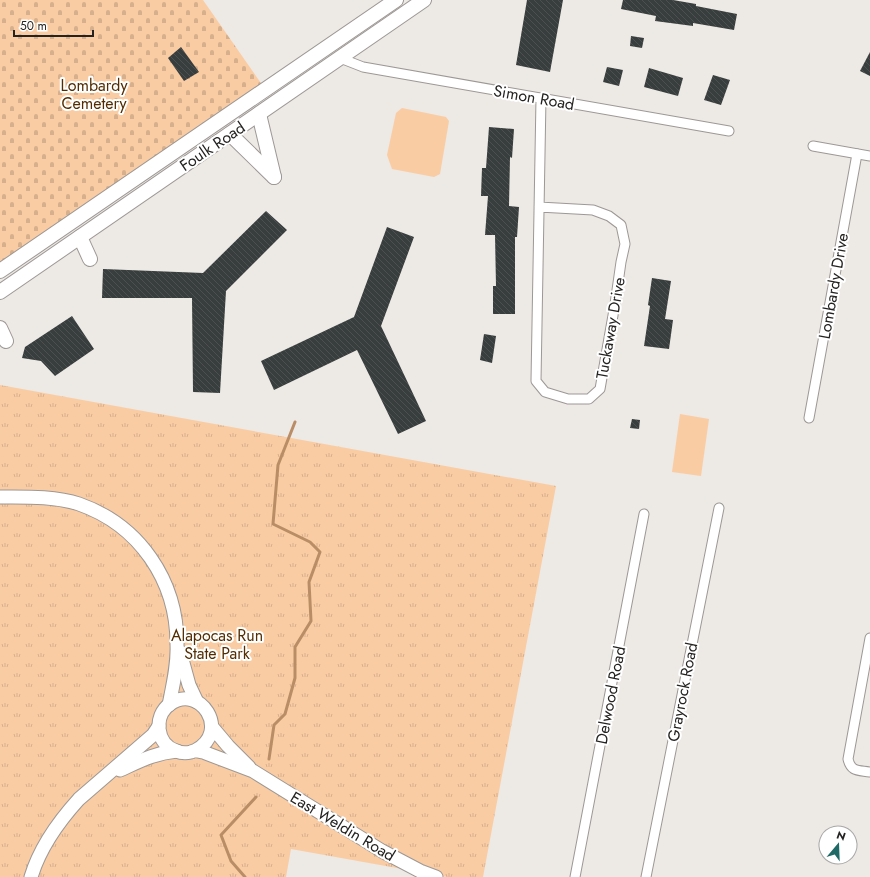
<svg xmlns="http://www.w3.org/2000/svg" width="870" height="877" font-family="Jost,sans-serif">
<defs>
<pattern id="grass-tufts" width="24" height="20" patternUnits="userSpaceOnUse"><rect width="24" height="20" fill="#facca3"/><path d="M3 7l-1-3M5 7V3M7 7l1-3M15 17l-1-3M17 17v-4M19 17l1-3" fill="none" stroke="#d6af8c"/></pattern>
<pattern id="cemetery-stones" width="16" height="16" patternUnits="userSpaceOnUse"><rect width="16" height="16" fill="#facca3"/><path d="M2 7V4a2 2 0 0 1 4 0v3zM10 15v-3a2 2 0 0 1 4 0v3z" fill="#d6af8c"/></pattern>
<pattern id="building-back-hatch" width="6" height="6" patternUnits="userSpaceOnUse"><rect width="6" height="6" fill="#383d3d"/><path d="M-1 5l2 2M0 0l6 6M5-1l2 2" fill="none" stroke="#4c5050"/></pattern>
</defs>
<rect width="100%" height="100%" fill="#ede9e5"/>
<!-- grass -->
<path fill="url(#grass-tufts)" d="M 0,385 L 556,486 L 483,877 L 447,877 L 291,849 L 286,877 L 0,877 Z"/>
<!-- cemetery -->
<path fill="url(#cemetery-stones)" d="M 0,0 L 203,0 L 265,89 L 0,271 Z"/>
<!-- pitch -->
<g fill="#facca3">
<path d="M 402,108 L 446,117 L 449,121 L 440,174 L 434,177 L 392,169 L 387,155 L 396,113 Z"/>
<path d="M 680,414 L 709,419 L 701,476 L 672,472 Z"/>
</g>
<g fill="none" stroke-linecap="round" stroke-linejoin="round">
<!-- stream -->
<g stroke="#b98d66" stroke-width="3">
<path d="M 269,759 L 274,725 L 285,714 L 295,678 L 295,647 L 311,621 L 309,582 L 320,552 L 310,542 L 273,524 L 278,465 L 295,422"/>
<path d="M 245,877 L 231,861 L 221,835 L 256,797"/>
</g>
</g>
<!-- building -->
<g fill="url(#building-back-hatch)">
<path d="M 527,0 L 563,0 L 550,72 L 516,65 Z"/>
<path d="M 623,0 L 673,0 L 696,4 L 696,6 L 737,14 L 734,30 L 693,23 L 693,26 L 655,21 L 656,16 L 621,9 Z"/>
<path d="M 631,36 L 644,38 L 642,48 L 630,46 Z"/>
<path d="M 181,47 L 199,72 L 184,81 L 168,58 Z"/>
<path d="M 870,52 L 870,76 L 860,71 Z"/>
<path d="M 607,67 L 623,70 L 619,86 L 603,82 Z"/>
<path d="M 649,68 L 683,78 L 678,96 L 644,87 Z"/>
<path d="M 713,75 L 730,80 L 721,105 L 704,100 Z"/>
<path d="M 489,127 L 514,129 L 512,158 L 510,157 L 509,206 L 519,207 L 517,237 L 515,237 L 515,314 L 493,314 L 493,286 L 496,286 L 495,235 L 485,235 L 488,196 L 481,196 L 482,168 L 486,168 Z"/>
<path d="M 266,211 L 287,230 L 226,291 L 220,393 L 193,392 L 192,298 L 102,298 L 103,269 L 203,273 Z"/>
<path d="M 387,227 L 414,237 L 381,326 L 426,421 L 398,434 L 357,350 L 274,390 L 261,361 L 354,317 Z"/>
<path d="M 652,278 L 671,281 L 665,319 L 673,320 L 669,349 L 644,346 L 650,306 L 648,305 Z"/>
<path d="M 72,316 L 94,349 L 55,376 L 41,361 L 22,358 L 25,347 Z"/>
<path d="M 484,334 L 496,336 L 492,363 L 480,360 Z"/>
<path d="M 632,419 L 640,420 L 639,429 L 630,428 Z"/>
</g>
<g fill="none" stroke-linecap="round" stroke-linejoin="round">
<defs>
<g id="street">
<path d="M 340,58 L 363,67 L 729,131"/>
<path d="M 813,146 L 870,156"/>
<path d="M 539,207 L 593,210 L 609,216 L 621,225 L 625,244 L 621,262 L 615,304 L 600,389 L 589,399 L 568,399 L 545,392 L 536,381 L 541,98"/>
<path d="M 809,418 L 857,154"/>
<path d="M 870,638 L 848,759 C 851,772 858,770 870,772"/>
<path d="M 575,877 L 644,514"/>
<path d="M 646,877 L 719,508"/>
</g>
<g id="secondary">
<path d="M 0,497 C 25,497 55,496 79,504 C 139,525 177,580 177,644 C 178,664 173,685 169,705"/>
<path d="M 180,652 L 189,685 L 197,702"/>
<path d="M 212,727 L 228,746 L 249,767"/>
<path d="M 196,750 C 231,731 200,683 170,704 C 153,716 156,744 176,751 C 181,753 187,753 191,752 C 194,751 194,750 197,751 C 199,751 201,752 203,752 L 253,771 L 382,851 L 420,871 L 436,877"/>
<path d="M 120,770 C 140,761 155,753 177,751"/>
<path d="M 31,877 C 40,847 59,821 79,799 L 153,735 L 159,726"/>
</g>
<g id="primary">
<path d="M 259,114 L 274,177"/>
<path d="M 230,134 L 274,177"/>
<path d="M 80,237 L 90,259"/>
<path d="M 0,271 L 396,0"/>
<path d="M 0,292 L 424,0"/>
<path d="M 0,328 L 6,341"/>
</g>
</defs>
<!-- street casing -->
<use href="#street" stroke="#9d9895" stroke-width="11"/>
<!-- secondary casing -->
<use href="#secondary" stroke="#9d9895" stroke-width="15"/>
<!-- primary casing -->
<use href="#primary" stroke="#9d9895" stroke-width="16"/>
<!-- street -->
<use href="#street" stroke="#fff" stroke-width="9"/>
<!-- secondary -->
<use href="#secondary" stroke="#fff" stroke-width="13"/>
<!-- primary -->
<use href="#primary" stroke="#fff" stroke-width="14"/>
</g>
<g text-anchor="middle" stroke-width="4" stroke-linejoin="round" paint-order="stroke">
<!-- park labels -->
<g font-size="16" fill="#532d00" stroke="#fff">
<text x="94" y="91">Lombardy<tspan x="94" dy="18">Cemetery</tspan></text>
<text x="217" y="641">Alapocas Run<tspan x="217" dy="18">State Park</tspan></text>
</g>
<!-- street labels -->
<g font-size="16" fill="#252322" stroke="#fff">
<text transform="translate(534 97) rotate(10)" y="6">Simon Road</text>
<text transform="translate(212 146) rotate(-34)" y="6">Foulk Road</text>
<text transform="translate(833 286) rotate(-80)" y="6">Lombardy Drive</text>
<text transform="translate(610 328) rotate(-80)" y="6">Tuckaway Drive</text>
<text transform="translate(682 692) rotate(-79)" y="6">Grayrock Road</text>
<text transform="translate(610 695) rotate(-79)" y="6">Delwood Road</text>
<text transform="translate(343 826) rotate(31)" y="6">East Weldin Road</text>
</g>
</g>
<!-- north arrow -->
<g transform="translate(838 845) rotate(19)"><circle r="19" fill="#ffffff" stroke="#a8a7a7"/>
<path d="M0-3L7 15L0 10L-7 15Z" fill="#1f6a66"/>
<text y="-6" font-size="11" font-weight="bold" text-anchor="middle" fill="#252322">N</text>
</g>
<!-- scale -->
<path d="M14 30v6h79v-6" fill="none" stroke="#252322" stroke-width="2"/>
<text x="20" y="30" font-size="12" fill="#252322" stroke="#ffffff" stroke-width="3" paint-order="stroke">50 m</text>
</svg>
